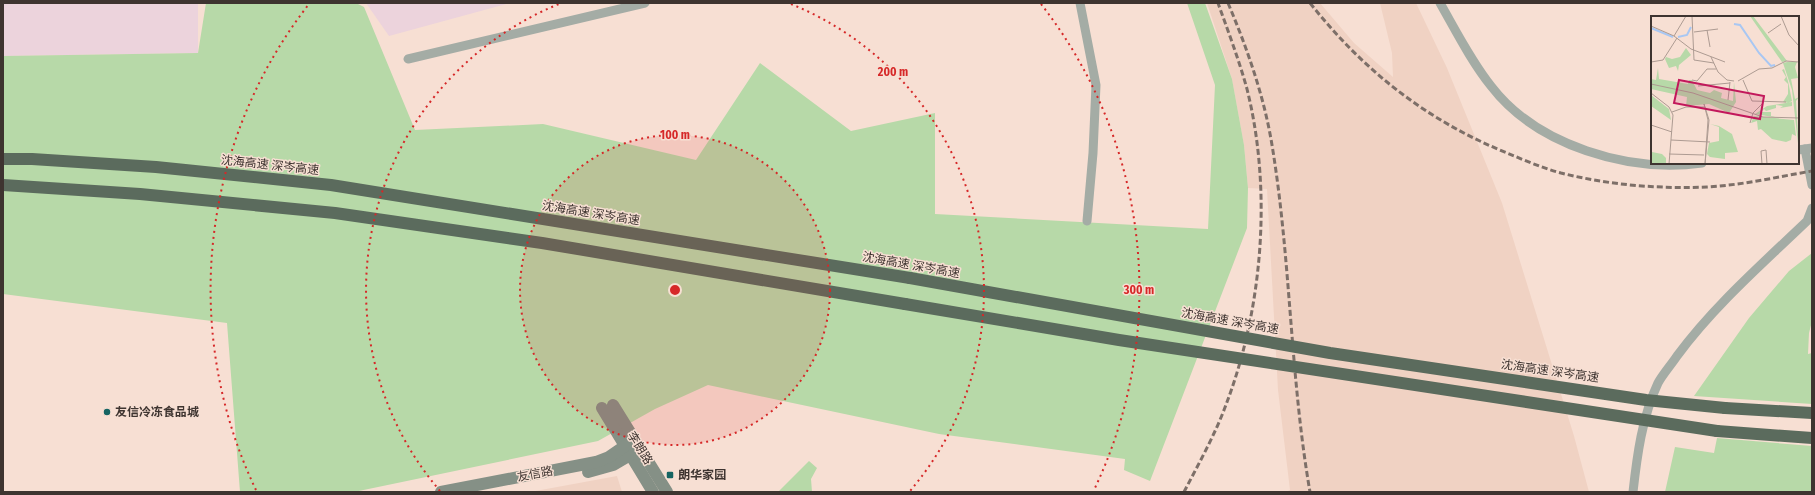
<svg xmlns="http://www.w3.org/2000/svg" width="1815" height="495" font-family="'Fira Sans Condensed','Noto Sans SC',sans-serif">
<rect width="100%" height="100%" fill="#f7dfd3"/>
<!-- built -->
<g fill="#f0d2c3">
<path d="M 1207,3 L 1320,3 L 1354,43 L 1393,77 L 1392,53 L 1380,3 L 1416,3 L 1447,68 L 1502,203 L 1574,436 L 1589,492 L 1286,492 L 1290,490 L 1278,390 L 1267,189 L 1248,188 L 1244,145 L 1232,79 Z"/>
<path d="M 617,476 L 622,492 L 530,492 Z"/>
</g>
<!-- industrial -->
<g fill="#ecd3dc">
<path d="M 3,3 L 198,3 L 198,53 L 3,56 Z"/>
<path d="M 366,3 L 510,3 L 389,36 Z"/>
</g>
<!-- green -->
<g fill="#b7d9a8">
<path d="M 206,3 L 356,3 L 364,7 L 415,130 L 543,124 L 696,160 L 760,63 L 851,131 L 935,113 L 935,214 L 1208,229 L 1215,85 L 1187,3 L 1205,3 L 1232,79 L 1244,145 L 1248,188 L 1247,228 L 1150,481 L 1124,470 L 1125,459 L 939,434 L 708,385 L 655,409 L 598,441 L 354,492 L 240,492 L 227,323 L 3,294 L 3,56 L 198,53 Z"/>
<path d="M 1812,253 L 1812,321 L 1809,333 L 1808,354 L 1812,353 L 1812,404 L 1694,396 L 1749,318 L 1789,271 Z"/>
<path d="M 1717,438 L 1812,446 L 1812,492 L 1665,492 L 1675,447 L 1714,453 Z"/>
<path d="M 809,461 L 817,468 L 811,479 L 812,492 L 778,492 Z"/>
</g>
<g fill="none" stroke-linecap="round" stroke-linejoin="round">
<!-- street -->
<g stroke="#a4aca5" stroke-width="9">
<path d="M 1080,3 L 1096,85 L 1093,153 L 1087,221"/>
<path d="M 1440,3 C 1456,31 1471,61 1491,86 C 1537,146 1629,173 1702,163"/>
<path d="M 408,59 L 645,3"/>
<path d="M 1805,149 L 1812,185"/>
<path d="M 1798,150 L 1812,148"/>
<path d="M 1633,492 C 1637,456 1642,417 1658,383 C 1663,374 1671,365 1677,356 C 1714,306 1762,264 1807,221 L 1812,208"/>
</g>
<!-- secondary -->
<g stroke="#859086" stroke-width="12">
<path d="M 613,405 L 667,492"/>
<path d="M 602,408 L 653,492"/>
<path d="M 588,472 L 613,465 L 630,455"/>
<path d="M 441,492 L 596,462 L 609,457 L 625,446"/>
</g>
<!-- highway -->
<g stroke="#5b6b5d" stroke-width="12">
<path d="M 3,159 L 32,159 L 156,167 L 331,185 L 910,278"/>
<path d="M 3,185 L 140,194 L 335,213 L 542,243 L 905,304"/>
<path d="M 1725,408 L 1812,413"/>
<path d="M 1717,431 L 1812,438"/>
</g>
<!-- rail -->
<g stroke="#7d6f68" stroke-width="3" stroke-dasharray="6 3" stroke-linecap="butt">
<path d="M 1228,3 C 1247,48 1264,96 1272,145 C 1291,260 1290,377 1310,492"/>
<path d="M 1310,3 C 1364,71 1426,120 1507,153 C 1524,160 1542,168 1561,173 C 1609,185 1658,189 1707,187 C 1743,185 1777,177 1812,171"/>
<path d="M 1184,492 C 1199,463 1216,433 1227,402 C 1263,306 1272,189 1247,89 C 1239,60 1228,31 1218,3"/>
</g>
<!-- highway-bridge -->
<g stroke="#5b6b5d" stroke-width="12">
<path d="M 910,278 L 1330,353 L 1646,400 L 1725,408"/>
<path d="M 905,304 L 1119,340 L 1717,431"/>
</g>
</g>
<!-- distance rings -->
<circle cx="675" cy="290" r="155" fill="#d62828" fill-opacity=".12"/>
<g fill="none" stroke="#d62828" stroke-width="2" stroke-dasharray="2 4">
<circle cx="675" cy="290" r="155"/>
<path d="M440 491A309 309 0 0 1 559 4M791 4A309 309 0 0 1 910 491"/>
<path d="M256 490A464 464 0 0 1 309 4M1041 4A464 464 0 0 1 1094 490"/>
</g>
<!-- markers -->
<g fill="#166462" stroke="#f7dfd3" stroke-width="1.5">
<circle cx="107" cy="412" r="4"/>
<rect x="666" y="471" width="8" height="8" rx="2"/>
</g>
<g text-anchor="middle" stroke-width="3" stroke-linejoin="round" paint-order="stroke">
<!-- street labels -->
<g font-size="12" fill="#3e3430" stroke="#f7dfd3">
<text transform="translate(270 165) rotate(6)" y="4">沈海高速 深岑高速</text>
<text transform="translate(591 213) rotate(9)" y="4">沈海高速 深岑高速</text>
<text transform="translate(911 265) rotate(10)" y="4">沈海高速 深岑高速</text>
<text transform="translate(1230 321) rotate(10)" y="4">沈海高速 深岑高速</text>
<text transform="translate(1550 371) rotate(8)" y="4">沈海高速 深岑高速</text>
<text transform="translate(640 448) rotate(58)" y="4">李朗路</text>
<text transform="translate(535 474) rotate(-11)" y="4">友信路</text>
</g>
<!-- poi labels -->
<g font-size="12" font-weight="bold" fill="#3e3430" stroke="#f7dfd3" text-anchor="start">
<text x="115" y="416">友信冷冻食品城</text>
<text x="678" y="479">朗华家园</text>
</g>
</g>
<!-- overview -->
<g transform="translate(1651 16)">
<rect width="148" height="148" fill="#f7dfd3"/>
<path d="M 99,0 L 102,0 L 136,45 L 131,46 ZM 35,32 L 40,39 L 28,49 L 27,55 L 25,50 L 18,52 L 14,43 L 15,41 L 21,43 L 29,41 ZM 136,46 L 146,46 L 144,51 L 147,62 L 140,63 L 144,83 L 148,81 L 145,85 L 148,136 L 141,74 L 132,47 ZM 7,52 L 8,63 L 37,68 L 38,64 L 41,64 L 46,74 L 59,77 L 63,74 L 71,77 L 70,82 L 82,85 L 83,66 L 85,86 L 78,97 L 58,88 L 35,90 L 36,81 L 0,73 L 0,63 L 5,64 ZM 133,53 L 137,65 L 141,85 L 137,87 L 132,86 L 137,78 L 137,68 L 133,64 L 135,61 L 131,54 ZM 0,79 L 18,93 L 20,104 L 0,90 ZM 141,86 L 141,90 L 129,92 L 132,90 L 125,89 L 125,92 L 115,95 L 113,93 L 110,96 L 120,96 L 120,100 L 128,102 L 104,98 L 116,90 ZM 103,100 L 143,104 L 145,120 L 141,118 L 140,124 L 135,126 L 121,123 L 110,113 L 107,114 L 106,105 L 100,107 ZM 59,108 L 68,110 L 81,118 L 87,136 L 74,137 L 74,143 L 59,141 L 56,138 L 58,127 L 68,125 L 68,111 ZM 1,136 L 11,138 L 15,142 L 15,148 L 0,148 Z" fill="#b7d9a8"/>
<path fill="none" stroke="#a8c7f3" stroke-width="2" d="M 83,8 L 89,9 L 108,37 L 120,50 L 124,49M 0,12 L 22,21M 27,21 L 36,19 L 40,11"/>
<path fill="none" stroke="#ad9b92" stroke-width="1" d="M 41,0 L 43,44 L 63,47M 130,0 L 138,19 L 148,30M 0,10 L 23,20 L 40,33 L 74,46M 56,14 L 59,31M 43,16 L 67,13M 117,17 L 130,8M 23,20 L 35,0M 60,41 L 67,56 L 76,64 L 83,65M 0,46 L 12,44 L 26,22M 41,64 L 46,65 L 56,53 L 65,53M 92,64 L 101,85 L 135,86M 87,65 L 108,53 L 121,52 L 135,45 L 148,46M 0,68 L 42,77 L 112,101 L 148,102M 47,70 L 79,67M 0,77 L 18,91 L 22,99 L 18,148M 77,84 L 79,66M 21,96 L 35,91 L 53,91M 99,107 L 102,97 L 111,88M 0,109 L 21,116M 20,124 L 59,126M 18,138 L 53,139M 54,148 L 57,104 L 53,88 L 58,104 L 54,148M 111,148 L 110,135 L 115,134 L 116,148"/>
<path fill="#c2185b" fill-opacity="0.15" stroke="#c2185b" stroke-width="2" d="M 28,64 L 113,80 L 109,103 L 23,87 Z"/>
<rect width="148" height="148" fill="none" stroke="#3e3430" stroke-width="2"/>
</g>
<circle cx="675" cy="290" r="6" fill="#d62828" stroke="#f7dfd3" stroke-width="2"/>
<g font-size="12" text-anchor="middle" font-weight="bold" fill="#d62828" stroke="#f7dfd3" stroke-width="3" stroke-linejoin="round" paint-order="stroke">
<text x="893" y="76">200 m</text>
<text x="675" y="139">100 m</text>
<text x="1139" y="294">300 m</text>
</g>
<!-- border -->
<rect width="1815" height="495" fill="none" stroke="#3e3430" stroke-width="8"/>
</svg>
